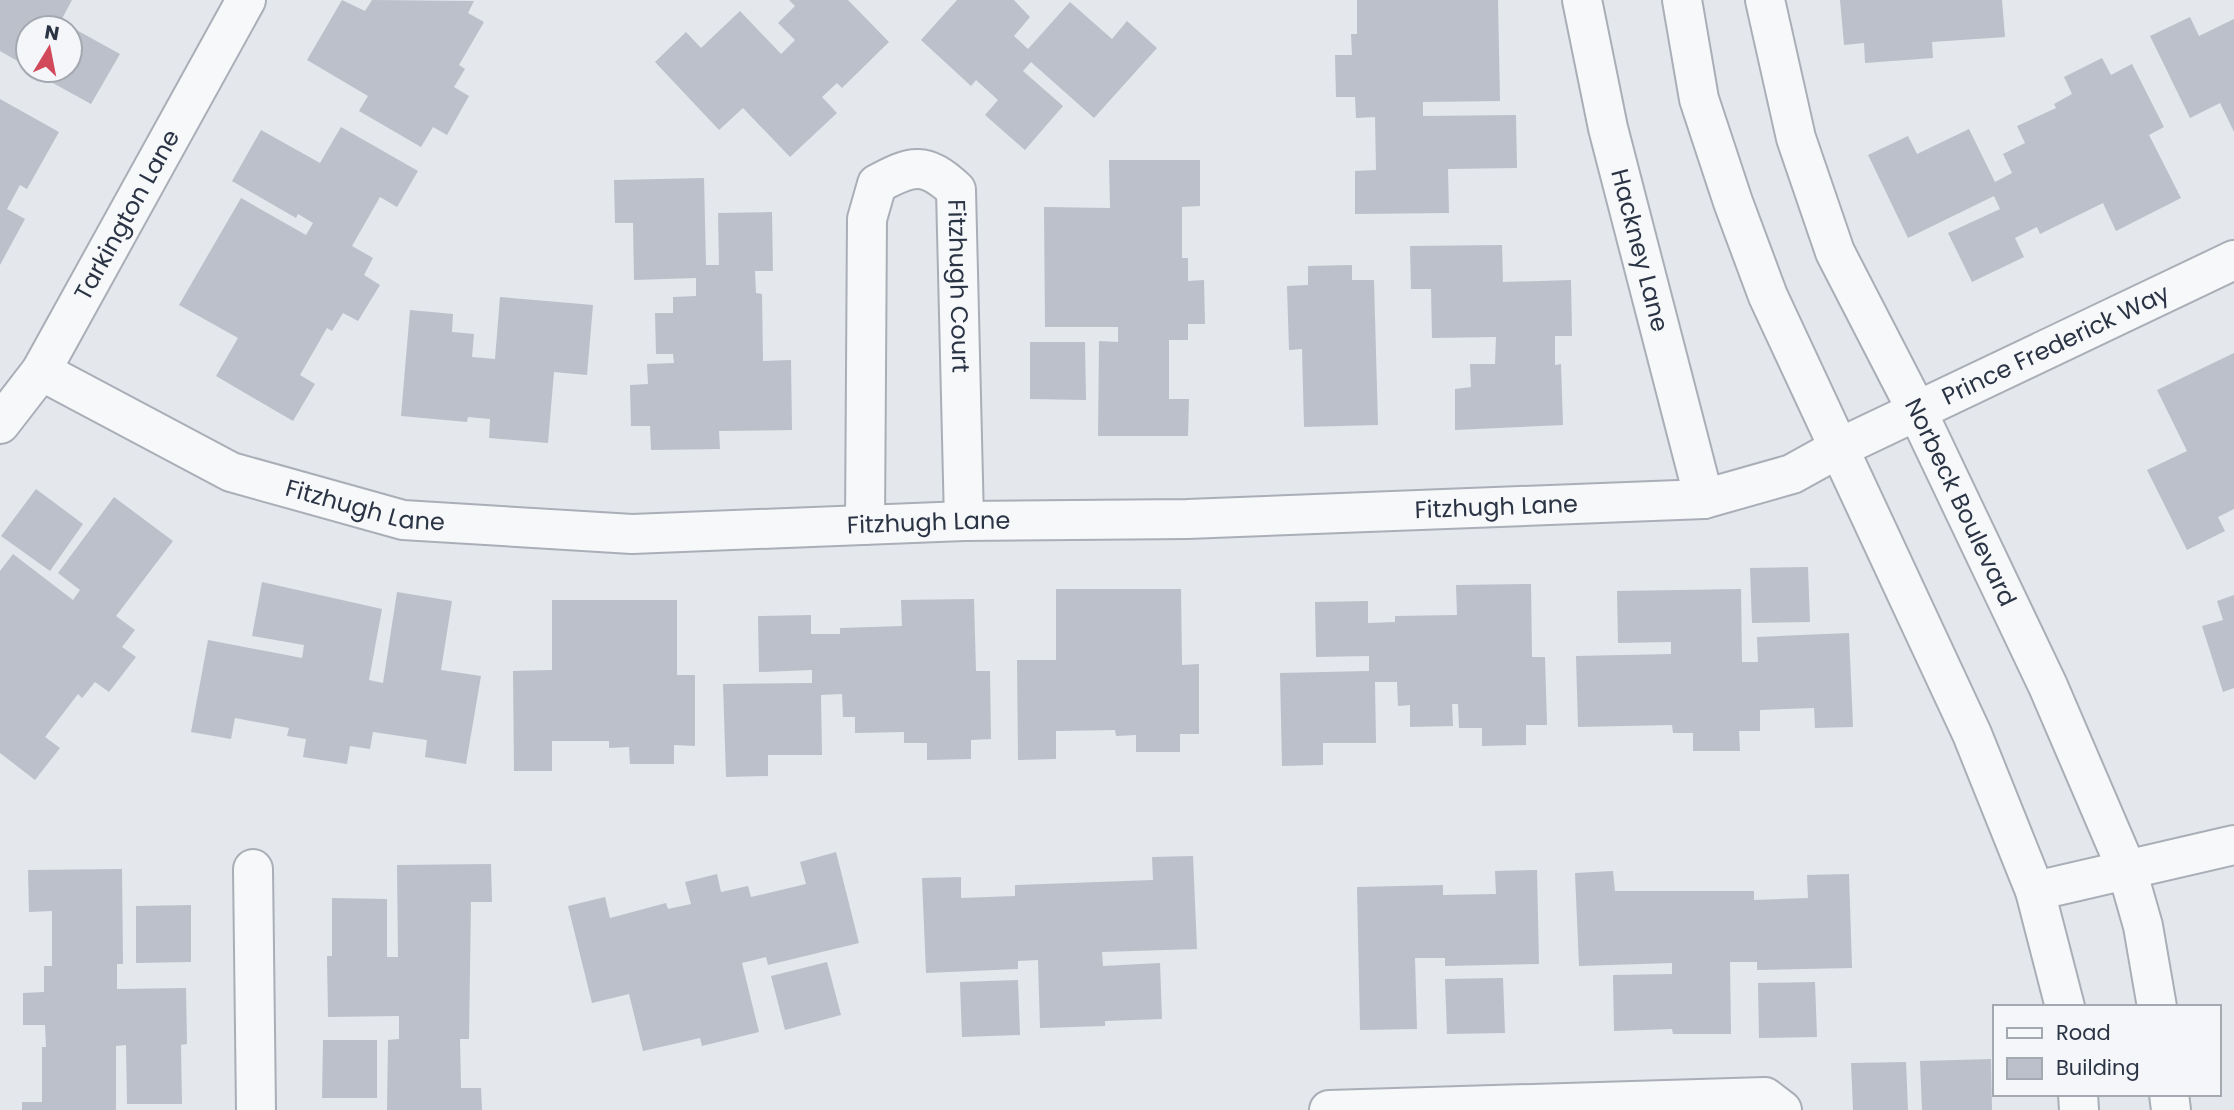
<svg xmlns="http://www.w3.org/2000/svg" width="2234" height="1110" font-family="Poppins,sans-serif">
<rect width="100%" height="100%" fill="#e4e7ec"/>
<!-- building -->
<g fill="#bbc0ca">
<path d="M 0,0 L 72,0 L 57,28 L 28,28 L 28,67 L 0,51 Z"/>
<path d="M 342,0 L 365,11 L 372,0 L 474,1 L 468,13 L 484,22 L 459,65 L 465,69 L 454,87 L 469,96 L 447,135 L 433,127 L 421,147 L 359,111 L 368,96 L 307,60 Z"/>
<path d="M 789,0 L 848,0 L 889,42 L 842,88 L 837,83 L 822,97 L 837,113 L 790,157 L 743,108 L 719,130 L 655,62 L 686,32 L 701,48 L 740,11 L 781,54 L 795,40 L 778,23 L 795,6 Z"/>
<path d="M 957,0 L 1014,0 L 1030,17 L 1014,36 L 1028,49 L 1070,2 L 1112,39 L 1127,21 L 1157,48 L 1094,118 L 1031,62 L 1023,71 L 1063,106 L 1025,150 L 985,115 L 998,100 L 976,80 L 971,86 L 921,40 Z"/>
<path d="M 1357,0 L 1498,0 L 1500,101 L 1423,102 L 1423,116 L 1516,115 L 1517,168 L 1448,169 L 1449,213 L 1355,214 L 1355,171 L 1376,170 L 1375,117 L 1356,118 L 1355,97 L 1336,97 L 1335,55 L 1352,55 L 1351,34 L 1357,34 Z"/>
<path d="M 1840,0 L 2002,0 L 2005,37 L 1932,42 L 1933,58 L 1865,63 L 1864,43 L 1844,45 Z"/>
<path d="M 2190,17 L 2199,36 L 2234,19 L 2234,132 L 2220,103 L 2190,118 L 2150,36 Z"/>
<path d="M 71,27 L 120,54 L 91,104 L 42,77 L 46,70 L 70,70 Z"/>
<path d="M 2102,58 L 2111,75 L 2132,64 L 2164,127 L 2149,135 L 2181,198 L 2116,231 L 2103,203 L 2040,234 L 2037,227 L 2015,238 L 2024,257 L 1972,282 L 1948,233 L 2000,209 L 1994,196 L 1908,238 L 1868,155 L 1908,136 L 1917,154 L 1969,129 L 1995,182 L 2012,173 L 2003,154 L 2025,143 L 2017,126 L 2056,108 L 2054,104 L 2072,94 L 2064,77 Z"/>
<path d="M 0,99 L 59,132 L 27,189 L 20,185 L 7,209 L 25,219 L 0,265 Z"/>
<path d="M 341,127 L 418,171 L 397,207 L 380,197 L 352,246 L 373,258 L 364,275 L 380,285 L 358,321 L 343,313 L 332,331 L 327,328 L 300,375 L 315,384 L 293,421 L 216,376 L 238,338 L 179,305 L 241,198 L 306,235 L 313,223 L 298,214 L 296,218 L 232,181 L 261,130 L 320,163 Z"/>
<path d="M 1109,160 L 1200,160 L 1200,206 L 1182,207 L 1182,258 L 1188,258 L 1188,281 L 1204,280 L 1205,324 L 1188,324 L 1188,340 L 1169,340 L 1169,399 L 1189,399 L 1188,436 L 1098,436 L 1099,341 L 1118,342 L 1118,327 L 1045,327 L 1044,207 L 1110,208 Z"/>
<path d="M 704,178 L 706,265 L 719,265 L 718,213 L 772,212 L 773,271 L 755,271 L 756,293 L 762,294 L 763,361 L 791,360 L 792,430 L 719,431 L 720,449 L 651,450 L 650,426 L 631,426 L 630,385 L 648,384 L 647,364 L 674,363 L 673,354 L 656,354 L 655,313 L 673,313 L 673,297 L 696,296 L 696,278 L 634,280 L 633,223 L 615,223 L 614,180 Z"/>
<path d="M 1502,245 L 1503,282 L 1571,280 L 1572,336 L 1555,336 L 1555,365 L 1561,364 L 1563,425 L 1455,430 L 1455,389 L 1471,387 L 1470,364 L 1495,364 L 1496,337 L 1432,338 L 1431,289 L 1411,289 L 1410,246 Z"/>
<path d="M 1352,265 L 1352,280 L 1374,280 L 1378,425 L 1304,427 L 1302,349 L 1289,350 L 1287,286 L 1308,285 L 1308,266 Z"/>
<path d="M 500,297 L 593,305 L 587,375 L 554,372 L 548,443 L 489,438 L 490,419 L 468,417 L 467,422 L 401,416 L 410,310 L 453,314 L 452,332 L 474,334 L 472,357 L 495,359 Z"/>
<path d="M 1030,342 L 1085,342 L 1086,400 L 1030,399 Z"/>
<path d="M 2234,353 L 2234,509 L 2218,517 L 2225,531 L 2187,550 L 2147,470 L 2187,451 L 2157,390 Z"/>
<path d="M 36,489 L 83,524 L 50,571 L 1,536 Z"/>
<path d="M 114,497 L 173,541 L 116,616 L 135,630 L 122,647 L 136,657 L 109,692 L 95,682 L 82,698 L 78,694 L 45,737 L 60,748 L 35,780 L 0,753 L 0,571 L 13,554 L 73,600 L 80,590 L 58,573 Z"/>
<path d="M 1808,567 L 1810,622 L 1752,623 L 1750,568 Z"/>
<path d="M 262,582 L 382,609 L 369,680 L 383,683 L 397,592 L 452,601 L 441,670 L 481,676 L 466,764 L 425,757 L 427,740 L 373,732 L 370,749 L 350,746 L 347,764 L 303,757 L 306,739 L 287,736 L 289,728 L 235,718 L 231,739 L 191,732 L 208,640 L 302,658 L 304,645 L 252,636 Z"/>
<path d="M 1531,584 L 1532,657 L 1545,657 L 1547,725 L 1526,725 L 1526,745 L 1482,746 L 1482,728 L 1459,728 L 1458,704 L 1452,704 L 1453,726 L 1410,727 L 1410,705 L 1398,706 L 1397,682 L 1375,682 L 1376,743 L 1323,743 L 1323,765 L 1282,766 L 1280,673 L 1369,671 L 1369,656 L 1316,657 L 1315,602 L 1368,601 L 1368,623 L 1395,622 L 1395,616 L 1457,615 L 1456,585 Z"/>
<path d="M 1056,589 L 1181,589 L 1182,665 L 1199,664 L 1199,734 L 1180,734 L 1180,752 L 1136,752 L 1136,735 L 1116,736 L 1115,730 L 1056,731 L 1056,759 L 1018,760 L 1017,660 L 1056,660 Z"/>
<path d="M 1741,589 L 1742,662 L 1758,662 L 1757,637 L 1849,633 L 1853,727 L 1815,728 L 1814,708 L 1760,710 L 1760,731 L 1739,731 L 1740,751 L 1693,751 L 1693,733 L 1673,733 L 1672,725 L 1578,727 L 1576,656 L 1671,654 L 1671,642 L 1618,643 L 1617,591 Z"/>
<path d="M 2234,595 L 2234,688 L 2223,692 L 2202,626 L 2223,620 L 2217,601 Z"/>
<path d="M 974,599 L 976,671 L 990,671 L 991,739 L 971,740 L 971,759 L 927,760 L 927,743 L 904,743 L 904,732 L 855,733 L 855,717 L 843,717 L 842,694 L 821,695 L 822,755 L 768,755 L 768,776 L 726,777 L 723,684 L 812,683 L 812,670 L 759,672 L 758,616 L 811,615 L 811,634 L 840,634 L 840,628 L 902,626 L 901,600 Z"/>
<path d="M 552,600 L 677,600 L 677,675 L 695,675 L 695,746 L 674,745 L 674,764 L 630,764 L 629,747 L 609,748 L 609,741 L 552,741 L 552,771 L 514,771 L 513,671 L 552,670 Z"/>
<path d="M 836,852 L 859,943 L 768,965 L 766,957 L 742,963 L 759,1032 L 702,1046 L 700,1038 L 643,1051 L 629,994 L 592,1003 L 568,906 L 605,897 L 610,918 L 666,903 L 668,909 L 691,904 L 685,882 L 717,874 L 721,892 L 748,886 L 751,897 L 806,884 L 800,862 Z"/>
<path d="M 1193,856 L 1197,949 L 1102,952 L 1103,966 L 1160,963 L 1162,1019 L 1105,1021 L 1105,1026 L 1040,1028 L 1038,960 L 1018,961 L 1018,969 L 926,973 L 922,878 L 961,877 L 961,898 L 1015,896 L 1015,885 L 1153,880 L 1152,857 Z"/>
<path d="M 491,864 L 492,902 L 471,902 L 469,1039 L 460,1039 L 461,1088 L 481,1088 L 482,1110 L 387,1110 L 388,1040 L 399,1039 L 399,1016 L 328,1017 L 327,956 L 332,956 L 332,898 L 387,899 L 387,957 L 398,957 L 397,865 Z"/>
<path d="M 122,869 L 123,964 L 117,964 L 117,989 L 186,988 L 187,1044 L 181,1045 L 182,1104 L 127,1104 L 126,1045 L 116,1046 L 116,1110 L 22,1110 L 22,1102 L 42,1102 L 42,1047 L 46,1047 L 45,1025 L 23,1025 L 23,993 L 44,992 L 44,966 L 52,966 L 52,911 L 29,912 L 28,870 Z"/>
<path d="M 1537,870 L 1539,964 L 1445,966 L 1445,958 L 1415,958 L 1417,1029 L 1360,1030 L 1357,887 L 1443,885 L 1443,895 L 1496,894 L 1495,871 Z"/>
<path d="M 1613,871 L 1615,891 L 1754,891 L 1754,900 L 1808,898 L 1807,875 L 1849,874 L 1852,968 L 1757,970 L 1757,962 L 1730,962 L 1731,1034 L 1673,1034 L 1672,1029 L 1614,1031 L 1613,975 L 1672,974 L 1672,963 L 1579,966 L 1575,873 Z"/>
<path d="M 191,905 L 191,962 L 136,963 L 136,906 Z"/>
<path d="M 827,962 L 841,1015 L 785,1030 L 771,976 Z"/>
<path d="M 1503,978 L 1505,1033 L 1447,1034 L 1445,979 Z"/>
<path d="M 1018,980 L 1020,1035 L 962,1037 L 960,982 Z"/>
<path d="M 1815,982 L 1817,1037 L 1759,1038 L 1758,983 Z"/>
<path d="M 323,1040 L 377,1040 L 377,1098 L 322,1098 Z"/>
<path d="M 1991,1059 L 1992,1110 L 1922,1110 L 1920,1061 Z"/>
<path d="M 1906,1062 L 1908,1110 L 1853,1110 L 1851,1063 Z"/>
</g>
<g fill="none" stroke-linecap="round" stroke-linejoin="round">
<defs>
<g id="minor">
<path id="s1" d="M 1582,0 L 1608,128 L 1704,499"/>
<path d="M 1682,0 L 1699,99 L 1733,202 L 1768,296 L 1972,734 L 2035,891 L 2065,1007"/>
<path id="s2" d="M 1765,0 L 1796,138 L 1835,252 L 1917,411 L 2048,686 L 2127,870 L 2143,926 L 2157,1007"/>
<path id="s3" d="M 41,371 L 231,472 L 403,520 L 632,534 L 964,521 L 1187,519 L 1704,499 L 1792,474 L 1839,448 L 2234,260"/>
<path id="s4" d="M 0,424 L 41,371 L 246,0"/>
<path id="s5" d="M 865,525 L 867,219 L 877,184 C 912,165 925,161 956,190 L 964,521"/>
<path d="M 253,869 L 256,1110"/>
<path d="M 2035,891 L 2234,845"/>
<path d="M 2078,1094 L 2079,1110"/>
<path d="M 2169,1094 L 2171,1110"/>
<path d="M 1329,1110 L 1765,1097 L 1782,1110"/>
</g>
</defs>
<!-- minor casing -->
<use href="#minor" stroke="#a9aeb7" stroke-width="42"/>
<!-- minor -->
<use href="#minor" stroke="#f7f8fa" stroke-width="38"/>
</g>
<g text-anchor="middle" stroke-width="7" stroke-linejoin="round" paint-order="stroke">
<!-- street labels -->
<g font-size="24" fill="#2b3445" stroke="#f4f6f9">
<text dy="8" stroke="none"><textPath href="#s4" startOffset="245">Tarkington Lane</textPath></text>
<text dy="8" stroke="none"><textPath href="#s1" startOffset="257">Hackney Lane</textPath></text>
<text dy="8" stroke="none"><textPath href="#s5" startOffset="527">Fitzhugh Court</textPath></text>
<text dy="8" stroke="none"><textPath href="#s3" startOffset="2081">Prince Frederick Way</textPath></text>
<text dy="8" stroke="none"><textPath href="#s2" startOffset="542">Norbeck Boulevard</textPath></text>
<text dy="8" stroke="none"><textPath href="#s3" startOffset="354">Fitzhugh Lane</textPath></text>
<text dy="8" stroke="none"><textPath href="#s3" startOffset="1488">Fitzhugh Lane</textPath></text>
<text dy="8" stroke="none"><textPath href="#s3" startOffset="920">Fitzhugh Lane</textPath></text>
</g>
</g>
<!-- legend -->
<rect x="1993" y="1005" width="228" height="91" fill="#f4f6f9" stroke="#a4a8b1" stroke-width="2"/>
<rect x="2007" y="1028" width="35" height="10" fill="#f7f8fa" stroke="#a4a8b1" stroke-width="2"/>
<text x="2056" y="1040" font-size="21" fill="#2b3445">Road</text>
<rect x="2007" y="1058" width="35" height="21" fill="#bbc0ca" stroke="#a4a8b1" stroke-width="2"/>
<text x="2056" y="1075" font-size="21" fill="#2b3445">Building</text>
<!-- north arrow -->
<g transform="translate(49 49) rotate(10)"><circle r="33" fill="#f4f6f9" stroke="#a4a8b1" stroke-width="2"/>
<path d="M0-5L12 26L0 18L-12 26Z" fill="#d1495b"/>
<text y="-10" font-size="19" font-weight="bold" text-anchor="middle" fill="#2b3445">N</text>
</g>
</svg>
